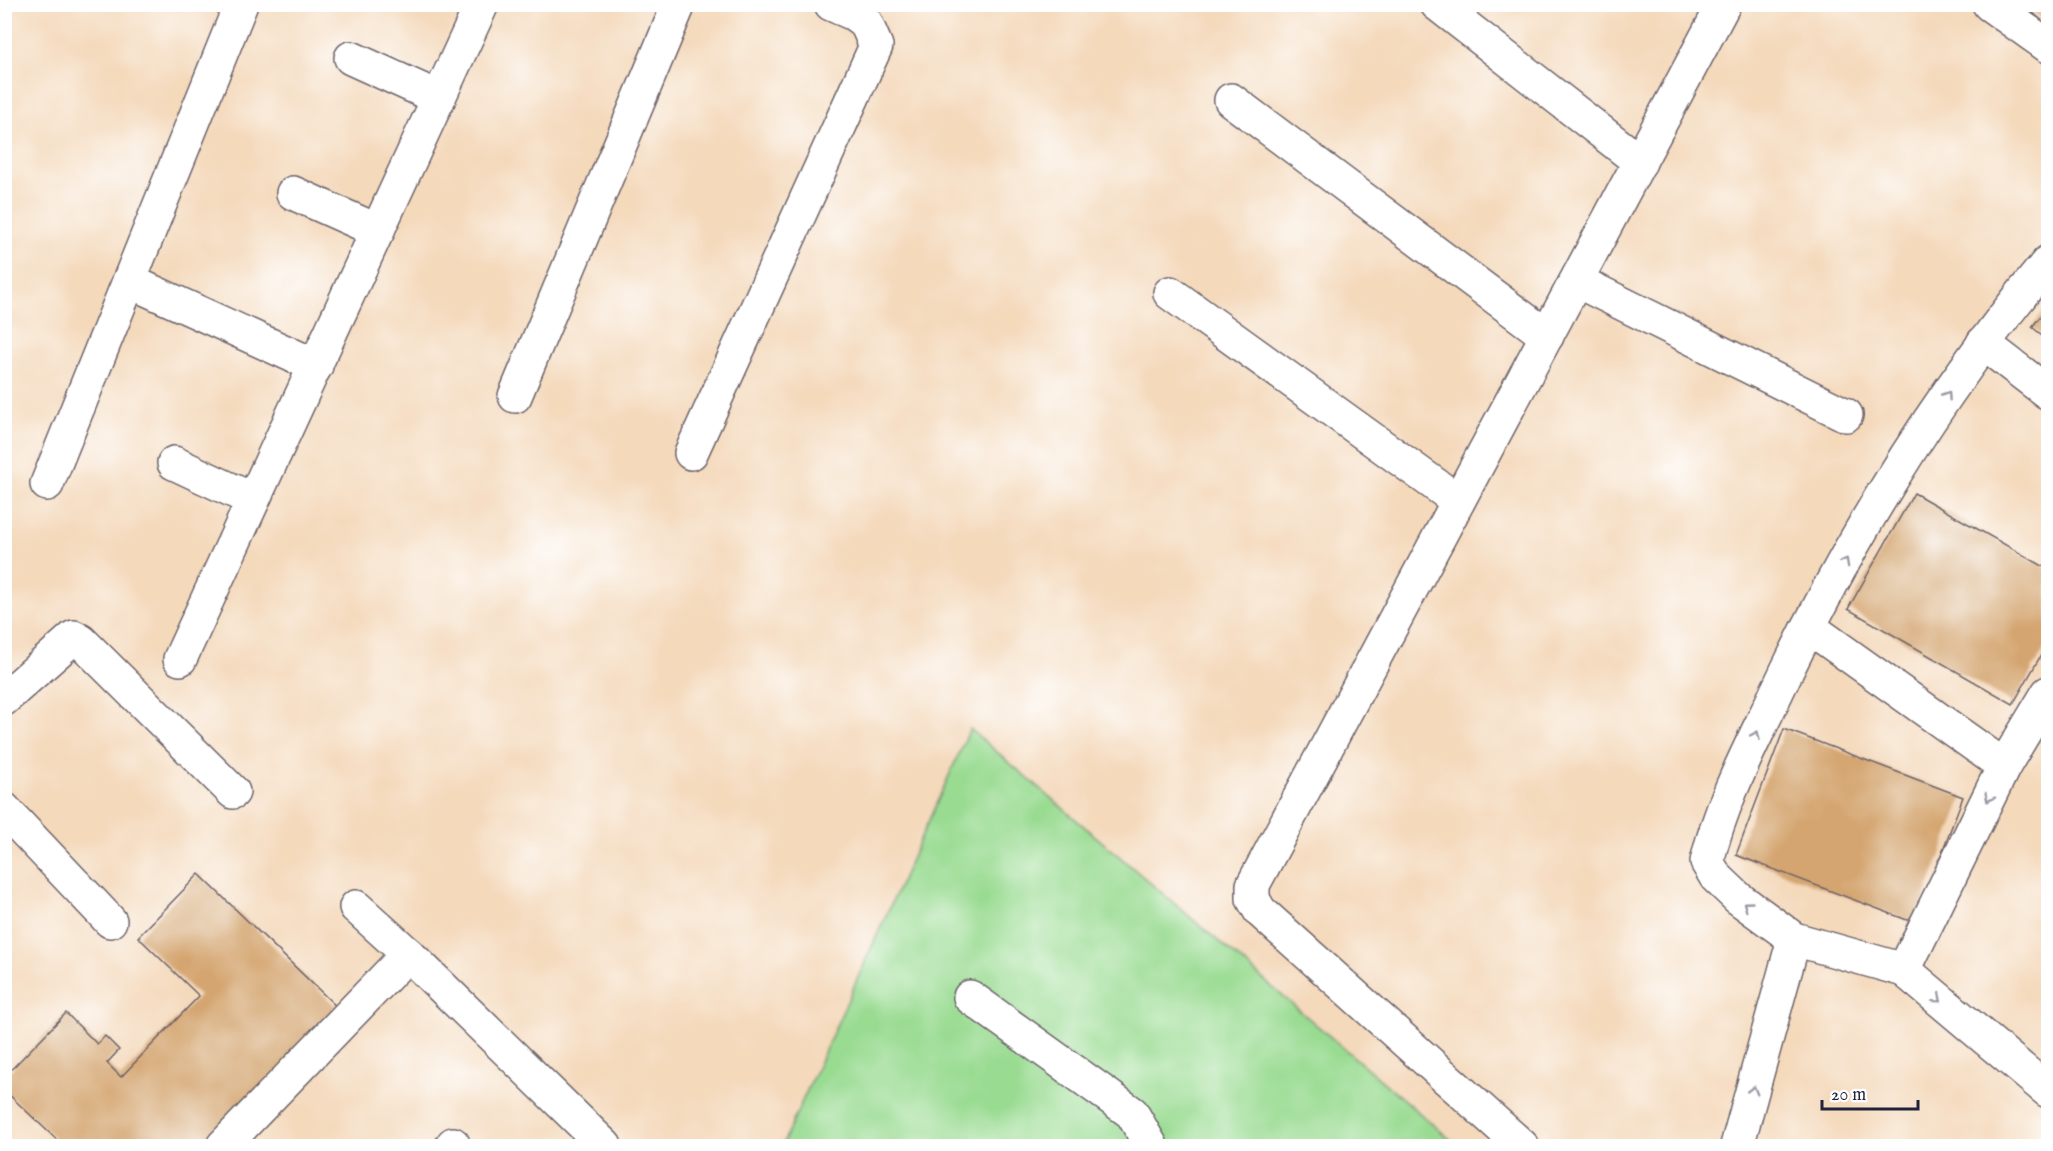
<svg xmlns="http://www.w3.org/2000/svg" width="2053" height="1151" font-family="'IM FELL English',serif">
<rect width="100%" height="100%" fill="#fff"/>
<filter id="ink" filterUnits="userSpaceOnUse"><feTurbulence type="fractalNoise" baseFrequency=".0167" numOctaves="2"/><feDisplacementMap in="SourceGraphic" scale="12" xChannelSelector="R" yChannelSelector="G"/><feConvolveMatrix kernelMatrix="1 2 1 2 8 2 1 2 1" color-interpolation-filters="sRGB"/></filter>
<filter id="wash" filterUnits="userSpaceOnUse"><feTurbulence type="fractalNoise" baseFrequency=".008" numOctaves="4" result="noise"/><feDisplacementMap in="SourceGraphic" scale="24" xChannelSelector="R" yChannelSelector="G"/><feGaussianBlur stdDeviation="1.35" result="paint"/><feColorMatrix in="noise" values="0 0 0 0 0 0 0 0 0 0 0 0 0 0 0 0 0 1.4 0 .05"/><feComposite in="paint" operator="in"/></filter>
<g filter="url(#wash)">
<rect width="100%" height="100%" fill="#f4d9bb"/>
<!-- green -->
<path fill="#9adb92" stroke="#5e7e66" stroke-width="1.5" d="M 970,729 L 1458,1146 L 782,1146 Z"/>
<g id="blocks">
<!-- building -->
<g fill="#d4a570">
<path d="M 2023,4 L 2048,4 L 2048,26 Z"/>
<path d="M 2048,307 L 2048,340 L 2032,327 Z"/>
<path d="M 1914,493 L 2048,569 L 2048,643 L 2013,704 L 1848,609 Z"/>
<path d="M 1784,729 L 1963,797 L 1915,923 L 1736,855 Z"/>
<path d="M 199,874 L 345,1015 L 219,1146 L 55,1146 L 59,1142 L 4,1090 L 4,1077 L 66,1013 L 97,1044 L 105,1036 L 119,1050 L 107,1063 L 121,1077 L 199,996 L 138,937 Z"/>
</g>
</g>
</g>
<g filter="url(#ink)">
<use href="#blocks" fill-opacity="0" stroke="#6c6268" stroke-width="1.5"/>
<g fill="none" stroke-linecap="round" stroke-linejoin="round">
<defs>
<g id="minor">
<path d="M 1437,4 L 1640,162"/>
<path d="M 1989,4 L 2048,46"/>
<path d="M 351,58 L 439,98"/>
<path d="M 1231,100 L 1547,336"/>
<path d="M 293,193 L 378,231"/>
<path d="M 129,281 L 316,366"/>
<path d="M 1577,281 L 1846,415"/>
<path d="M 1170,293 L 1458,501"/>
<path d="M 1983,343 L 2048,393"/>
<path d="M 515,396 L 679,4"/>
<path d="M 691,453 L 876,46 L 866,23 L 854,14 L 831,4"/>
<path d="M 174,463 L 253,500"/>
<path d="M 47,484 L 241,4"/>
<path d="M 1809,627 L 2004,766"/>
<path d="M 180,659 L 482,4"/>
<path d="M 2048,693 L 2004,766 L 1904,970 L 2048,1091"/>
<path d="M 4,699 L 74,637 L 81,641 L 233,792"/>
<path d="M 4,809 L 110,921"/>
<path d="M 356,907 L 408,954 L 605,1146"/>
<path d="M 1904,970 L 1794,939 L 1738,898 L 1716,877 L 1707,862 C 1720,806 1747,754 1772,702 C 1845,546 1937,394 2048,262"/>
<path d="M 970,997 L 1132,1113 L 1151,1146"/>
<path d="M 223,1146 L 408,954"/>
<path d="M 452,1146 L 453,1144"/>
<path d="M 1522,1146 L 1260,911 L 1253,899 L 1253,885 L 1724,4"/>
<path d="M 1737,1146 L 1794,939"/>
</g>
</defs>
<!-- minor casing -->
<use href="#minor" stroke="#6c6268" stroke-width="36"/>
<!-- minor -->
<use href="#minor" stroke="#fff" stroke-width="33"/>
</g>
<!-- one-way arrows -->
<defs><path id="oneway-chevron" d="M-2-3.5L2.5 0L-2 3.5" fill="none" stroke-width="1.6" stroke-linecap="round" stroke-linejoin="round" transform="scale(1.5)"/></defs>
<g stroke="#9c9ca7">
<use href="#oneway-chevron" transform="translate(1947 395) rotate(-56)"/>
<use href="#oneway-chevron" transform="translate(1845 562) rotate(-61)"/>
<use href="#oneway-chevron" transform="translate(1756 735) rotate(-65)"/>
<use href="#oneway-chevron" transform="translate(1989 798) rotate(116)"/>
<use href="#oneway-chevron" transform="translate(1747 905) rotate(-144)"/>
<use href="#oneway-chevron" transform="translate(1938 999) rotate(40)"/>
<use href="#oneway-chevron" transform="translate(1753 1090) rotate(-75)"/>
</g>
</g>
<!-- margin -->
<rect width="2053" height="1151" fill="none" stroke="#fff" stroke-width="24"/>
<!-- scale -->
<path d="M1822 1100v9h96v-9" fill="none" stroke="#22223b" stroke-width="3"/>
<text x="1831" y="1100" font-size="18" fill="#22223b" stroke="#ffffff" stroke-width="4.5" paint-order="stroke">20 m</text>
</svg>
